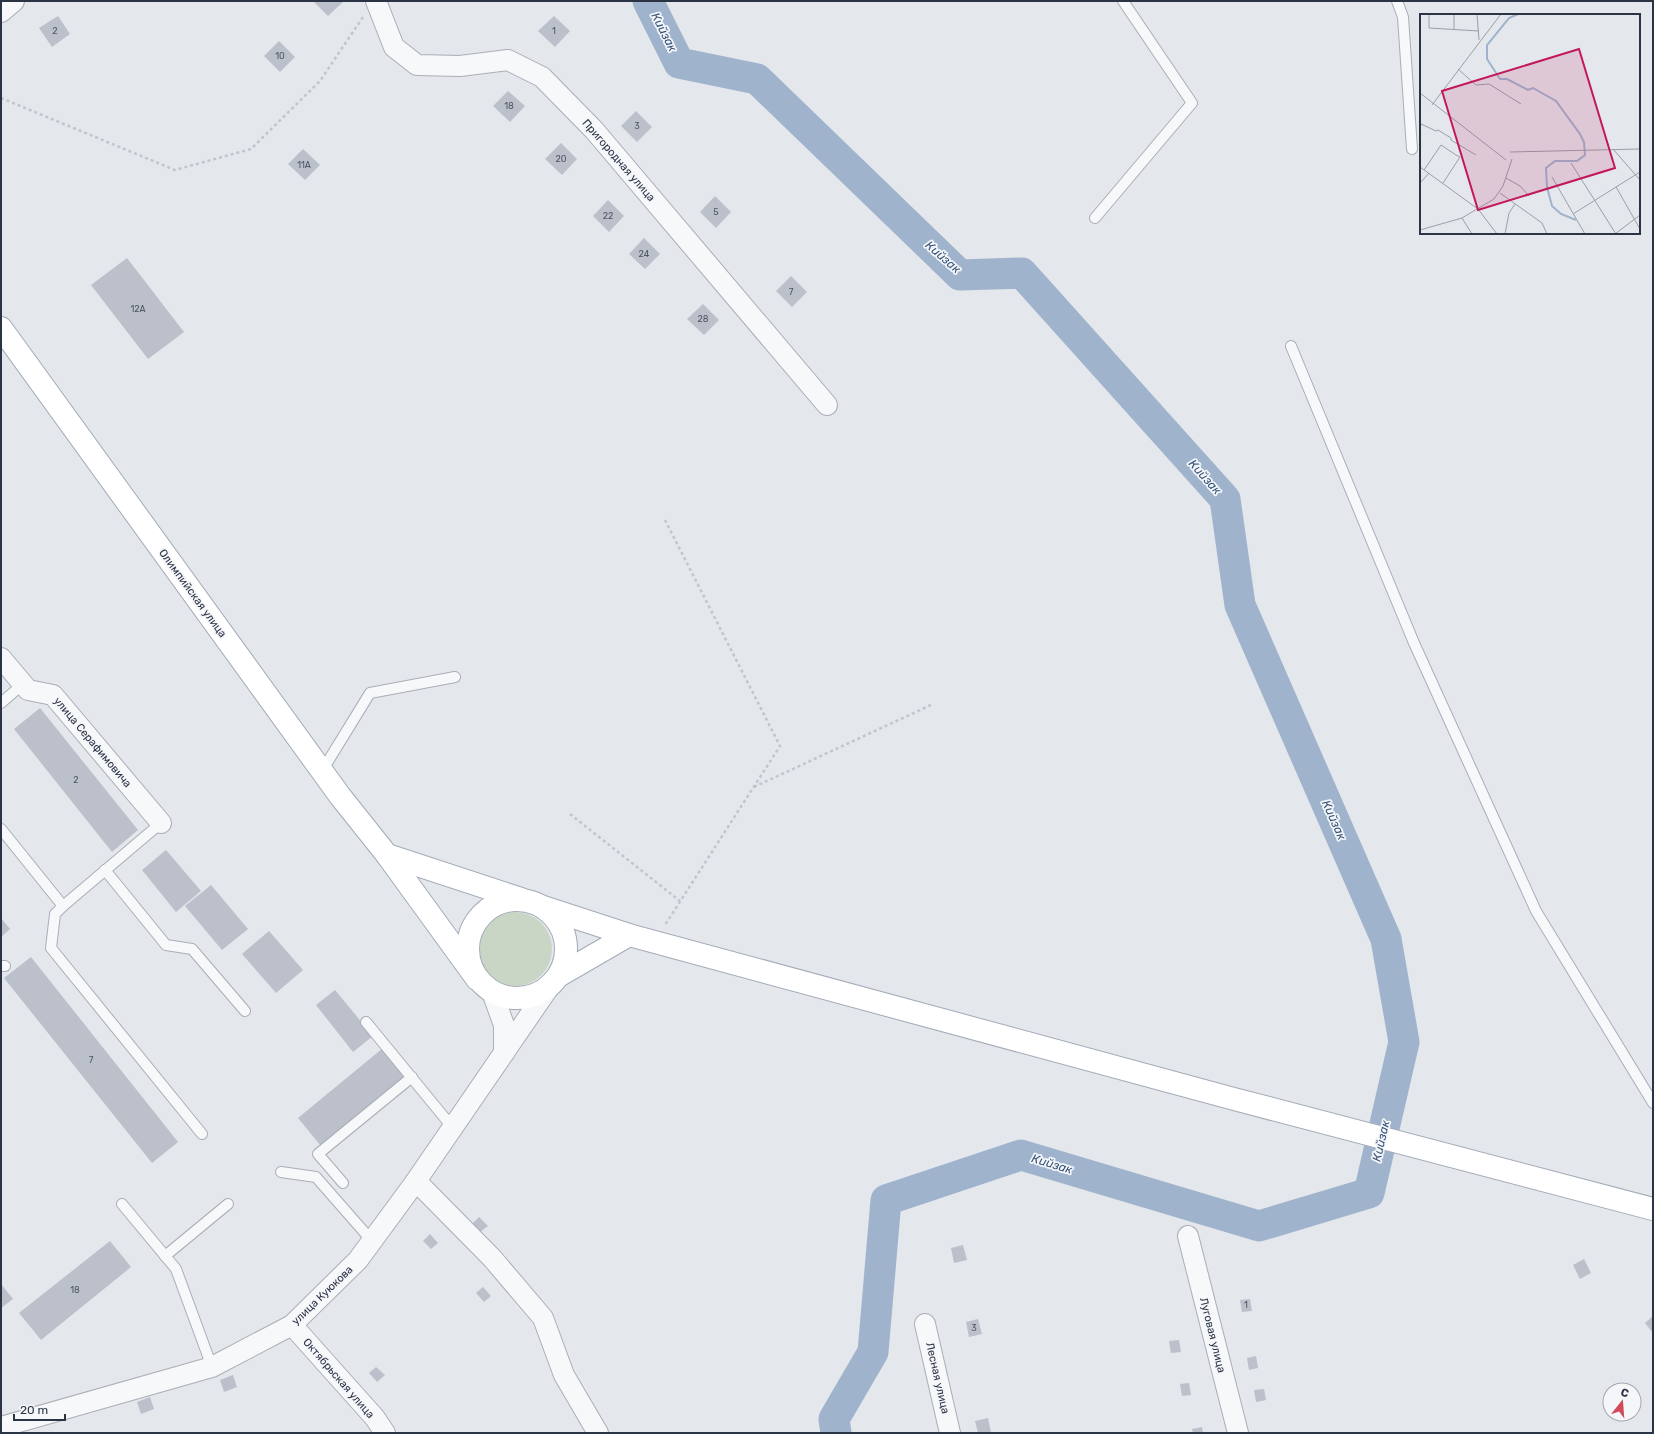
<svg xmlns="http://www.w3.org/2000/svg" width="1654" height="1434" font-family="Rubik,sans-serif">
<rect width="100%" height="100%" fill="#e4e7ec"/>
<!-- green -->
<circle fill="#c9d6c5" cx="515" cy="949" r="37"/>
<g fill="none" stroke-linecap="round" stroke-linejoin="round">
<!-- river -->
<path stroke="#9fb4cc" stroke-width="31" d="M 648,1 L 679,63 L 757,79 L 960,275 L 1022,273 L 1225,499 L 1240,605 L 1386,939 L 1404,1042 L 1369,1193 L 1259,1226 L 1021,1155 L 886,1200 L 873,1352 L 834,1419 L 836,1433"/>
</g>
<!-- building -->
<g fill="#bbc0ca">
<path d="M 313,1 L 344,1 L 328,16 Z"/>
<path d="M 58,16 L 70,34 L 52,47 L 39,28 Z"/>
<path d="M 554,16 L 570,31 L 555,47 L 538,31 Z"/>
<path d="M 279,41 L 295,57 L 280,72 L 264,56 Z"/>
<path d="M 508,91 L 525,106 L 510,122 L 493,106 Z"/>
<path d="M 636,111 L 652,127 L 637,142 L 621,126 Z"/>
<path d="M 561,143 L 577,159 L 562,175 L 545,159 Z"/>
<path d="M 303,149 L 320,165 L 305,180 L 288,164 Z"/>
<path d="M 715,196 L 731,212 L 716,228 L 700,212 Z"/>
<path d="M 608,200 L 624,216 L 609,232 L 593,216 Z"/>
<path d="M 644,238 L 660,254 L 645,269 L 629,254 Z"/>
<path d="M 127,258 L 184,332 L 148,359 L 91,285 Z"/>
<path d="M 791,276 L 807,292 L 792,307 L 776,291 Z"/>
<path d="M 703,304 L 719,320 L 704,335 L 687,319 Z"/>
<path d="M 40,708 L 138,830 L 112,852 L 14,729 Z"/>
<path d="M 166,850 L 201,891 L 176,912 L 142,870 Z"/>
<path d="M 211,885 L 248,929 L 222,950 L 185,906 Z"/>
<path d="M 1,918 L 10,929 L 1,937 Z"/>
<path d="M 269,931 L 303,970 L 276,993 L 242,954 Z"/>
<path d="M 31,957 L 178,1142 L 152,1163 L 4,978 Z"/>
<path d="M 335,990 L 373,1036 L 353,1052 L 316,1005 Z"/>
<path d="M 383,1048 L 406,1075 L 321,1146 L 298,1118 Z"/>
<path d="M 479,1217 L 488,1226 L 480,1232 L 472,1224 Z"/>
<path d="M 430,1234 L 438,1243 L 431,1249 L 423,1241 Z"/>
<path d="M 110,1241 L 131,1267 L 41,1340 L 19,1313 Z"/>
<path d="M 963,1245 L 967,1260 L 954,1263 L 951,1248 Z"/>
<path d="M 1584,1259 L 1591,1273 L 1580,1279 L 1573,1265 Z"/>
<path d="M 1,1284 L 13,1299 L 1,1308 Z"/>
<path d="M 483,1287 L 491,1296 L 484,1302 L 476,1293 Z"/>
<path d="M 1250,1299 L 1252,1311 L 1242,1312 L 1240,1300 Z"/>
<path d="M 1653,1316 L 1653,1333 L 1645,1323 Z"/>
<path d="M 978,1319 L 982,1334 L 969,1337 L 966,1322 Z"/>
<path d="M 1179,1340 L 1181,1352 L 1171,1353 L 1169,1341 Z"/>
<path d="M 1256,1356 L 1258,1368 L 1249,1370 L 1247,1358 Z"/>
<path d="M 376,1367 L 385,1375 L 377,1382 L 369,1373 Z"/>
<path d="M 233,1375 L 237,1387 L 224,1392 L 220,1380 Z"/>
<path d="M 1189,1383 L 1191,1395 L 1182,1396 L 1180,1384 Z"/>
<path d="M 1264,1389 L 1266,1400 L 1256,1402 L 1254,1390 Z"/>
<path d="M 150,1397 L 154,1409 L 141,1414 L 137,1402 Z"/>
<path d="M 988,1418 L 991,1433 L 978,1433 L 975,1421 Z"/>
<path d="M 1202,1427 L 1203,1433 L 1193,1433 L 1192,1429 Z"/>
</g>
<g fill="none" stroke-linecap="round" stroke-linejoin="round">
<defs>
<g id="service">
<path d="M 1397,1 L 1403,17 L 1412,149"/>
<path d="M 1095,218 L 1192,103 L 1123,1"/>
<path d="M 1291,346 L 1414,643 L 1536,911 L 1653,1103"/>
<path d="M 1,703 L 23,684"/>
<path d="M 322,771 L 370,693 L 455,677"/>
<path d="M 161,823 L 63,906 L 55,914 L 51,948 L 202,1134"/>
<path d="M 1,829 L 63,906"/>
<path d="M 105,870 L 166,945 L 192,949 L 245,1011"/>
<path d="M 1,966 L 5,966"/>
<path d="M 366,1022 L 453,1128"/>
<path d="M 281,1172 L 316,1177 L 372,1241"/>
<path d="M 343,1183 L 318,1154 L 412,1077"/>
<path d="M 122,1204 L 176,1269 L 212,1367"/>
<path d="M 165,1256 L 228,1204"/>
</g>
<g id="minor">
<path d="M 376,1 L 394,47 L 417,65 L 460,66 L 508,60 L 542,77 L 594,130 L 827,405"/>
<path d="M 1,12 L 14,1"/>
<path d="M 1,658 L 28,690 L 53,695 L 161,823"/>
<path d="M 492,992 L 504,1025 L 504,1053"/>
<path d="M 416,1181 L 492,1258 L 543,1318 L 564,1375 L 598,1433"/>
<path d="M 1188,1236 L 1238,1433"/>
<path d="M 925,1324 L 950,1433"/>
<path d="M 292,1325 L 375,1418 L 385,1433"/>
<path d="M 1,1427 L 212,1367 L 292,1325 L 358,1260 L 416,1181 L 547,990"/>
</g>
<g id="primary">
<path d="M 1,328 L 340,796 L 387,855 L 477,979"/>
<path d="M 387,855 L 521,899"/>
<circle cx="517" cy="949" r="49"/>
<path d="M 543,907 L 629,935 L 1234,1099 L 1653,1209"/>
<path d="M 560,975 L 629,935"/>
</g>
</defs>
<!-- service casing -->
<use href="#service" stroke="#a9aeb7" stroke-width="12"/>
<!-- minor casing -->
<use href="#minor" stroke="#a9aeb7" stroke-width="22"/>
<!-- primary casing -->
<use href="#primary" stroke="#a3abb8" stroke-width="24"/>
<!-- path -->
<g stroke="#c2c5cb" stroke-width="2.5" stroke-dasharray="3 3" stroke-linecap="butt">
<path d="M 1,98 L 175,170 L 251,149 L 320,81 L 363,17"/>
<path d="M 665,520 L 780,746 L 665,925"/>
<path d="M 754,787 L 933,704"/>
<path d="M 570,814 L 680,901"/>
</g>
<!-- service -->
<use href="#service" stroke="#f7f8fa" stroke-width="10"/>
<!-- minor -->
<use href="#minor" stroke="#f7f8fa" stroke-width="20"/>
<!-- primary -->
<use href="#primary" stroke="#fff" stroke-width="22"/>
</g>
<g text-anchor="middle" stroke-width="3.5" stroke-linejoin="round" paint-order="stroke">
<!-- number labels -->
<g font-size="9" fill="#4f5766">
<text x="55" y="34">2</text>
<text x="554" y="34">1</text>
<text x="280" y="59">10</text>
<text x="509" y="109">18</text>
<text x="637" y="129">3</text>
<text x="561" y="162">20</text>
<text x="304" y="168">11А</text>
<text x="716" y="215">5</text>
<text x="608" y="219">22</text>
<text x="644" y="257">24</text>
<text x="791" y="295">7</text>
<text x="138" y="312">12А</text>
<text x="703" y="322">28</text>
<text x="76" y="783">2</text>
<text x="91" y="1063">7</text>
<text x="75" y="1293">18</text>
<text x="1246" y="1308">1</text>
<text x="974" y="1331">3</text>
</g>
<!-- street labels -->
<g font-size="11" fill="#2b3445" stroke="#f4f6f9">
<text transform="translate(619 160) rotate(49)" y="4">Пригородная улица</text>
<text transform="translate(193 593) rotate(54)" y="4">Олимпийская улица</text>
<text transform="translate(93 742) rotate(50)" y="4">улица Серафимовича</text>
<text transform="translate(322 1295) rotate(-44)" y="4">улица Куюкова</text>
<text transform="translate(1213 1335) rotate(76)" y="4">Луговая улица</text>
<text transform="translate(339 1378) rotate(49)" y="4">Октябрьская улица</text>
<text transform="translate(938 1378) rotate(77)" y="4">Лесная улица</text>
</g>
<!-- water labels -->
<g font-size="12" font-style="italic" fill="#34527a" stroke="#f4f6f9">
<text transform="translate(664 32) rotate(63)" y="4">Кийзак</text>
<text transform="translate(943 257) rotate(41)" y="4">Кийзак</text>
<text transform="translate(1205 477) rotate(48)" y="4">Кийзак</text>
<text transform="translate(1334 820) rotate(66)" y="4">Кийзак</text>
<text transform="translate(1381 1141) rotate(-77)" y="4">Кийзак</text>
<text transform="translate(1052 1164) rotate(17)" y="4">Кийзак</text>
</g>
</g>
<!-- overview -->
<g transform="translate(1420 14)">
<rect width="220" height="220" fill="#e4e7ec"/>
<path fill="none" stroke="#9fb4cc" stroke-width="2" d="M 98,0 L 89,4 L 67,31 L 67,45 L 80,65 L 87,65 L 108,76 L 113,74 L 136,87 L 160,120 L 164,128 L 165,141 L 157,147 L 135,147 L 126,154 L 127,173 L 132,192 L 141,200 L 156,206"/>
<path fill="none" stroke="#9a9fa9" stroke-width="1" d="M 9,0 L 9,14 L 59,17M 57,0 L 59,26M 34,16 L 34,0M 38,55 L 56,71 L 69,70 L 101,90M 0,79 L 86,146M 12,91 L 81,0M 1,110 L 16,117 L 18,116 L 31,124 L 31,126 L 56,141M 193,135 L 220,166M 90,138 L 220,135M 151,149 L 196,220M 0,153 L 58,195 L 77,220M 4,156 L 21,131 L 36,141 L 40,143 L 23,169M 132,163 L 165,220M 86,164 L 100,172 L 109,182M 0,169 L 9,159M 196,173 L 220,215M 80,179 L 122,209 L 127,220M 153,200 L 220,158M 42,204 L 52,220M 0,216 L 42,204 L 74,185 L 83,172 L 92,145M 85,220 L 89,199 L 95,190M 195,220 L 220,201"/>
<path fill="#c2185b" fill-opacity="0.15" stroke="#c2185b" stroke-width="2" d="M 159,35 L 195,154 L 58,196 L 22,77 Z"/>
<rect width="220" height="220" fill="none" stroke="#2b3445" stroke-width="2"/>
</g>
<!-- border -->
<rect width="1654" height="1434" fill="none" stroke="#2b3445" stroke-width="4"/>
<!-- north arrow -->
<g transform="translate(1622 1402) rotate(17)"><circle r="19" fill="#f4f6f9" stroke="#a4a8b1"/>
<path d="M0-3L7 15L0 10L-7 15Z" fill="#d1495b"/>
<text y="-6" font-size="11" font-weight="bold" text-anchor="middle" fill="#2b3445">С</text>
</g>
<!-- scale -->
<path d="M14 1414v6h51v-6" fill="none" stroke="#2b3445" stroke-width="2"/>
<text x="20" y="1414" font-size="12" fill="#2b3445" stroke="#f4f6f9" stroke-width="3" paint-order="stroke">20 m</text>
</svg>
